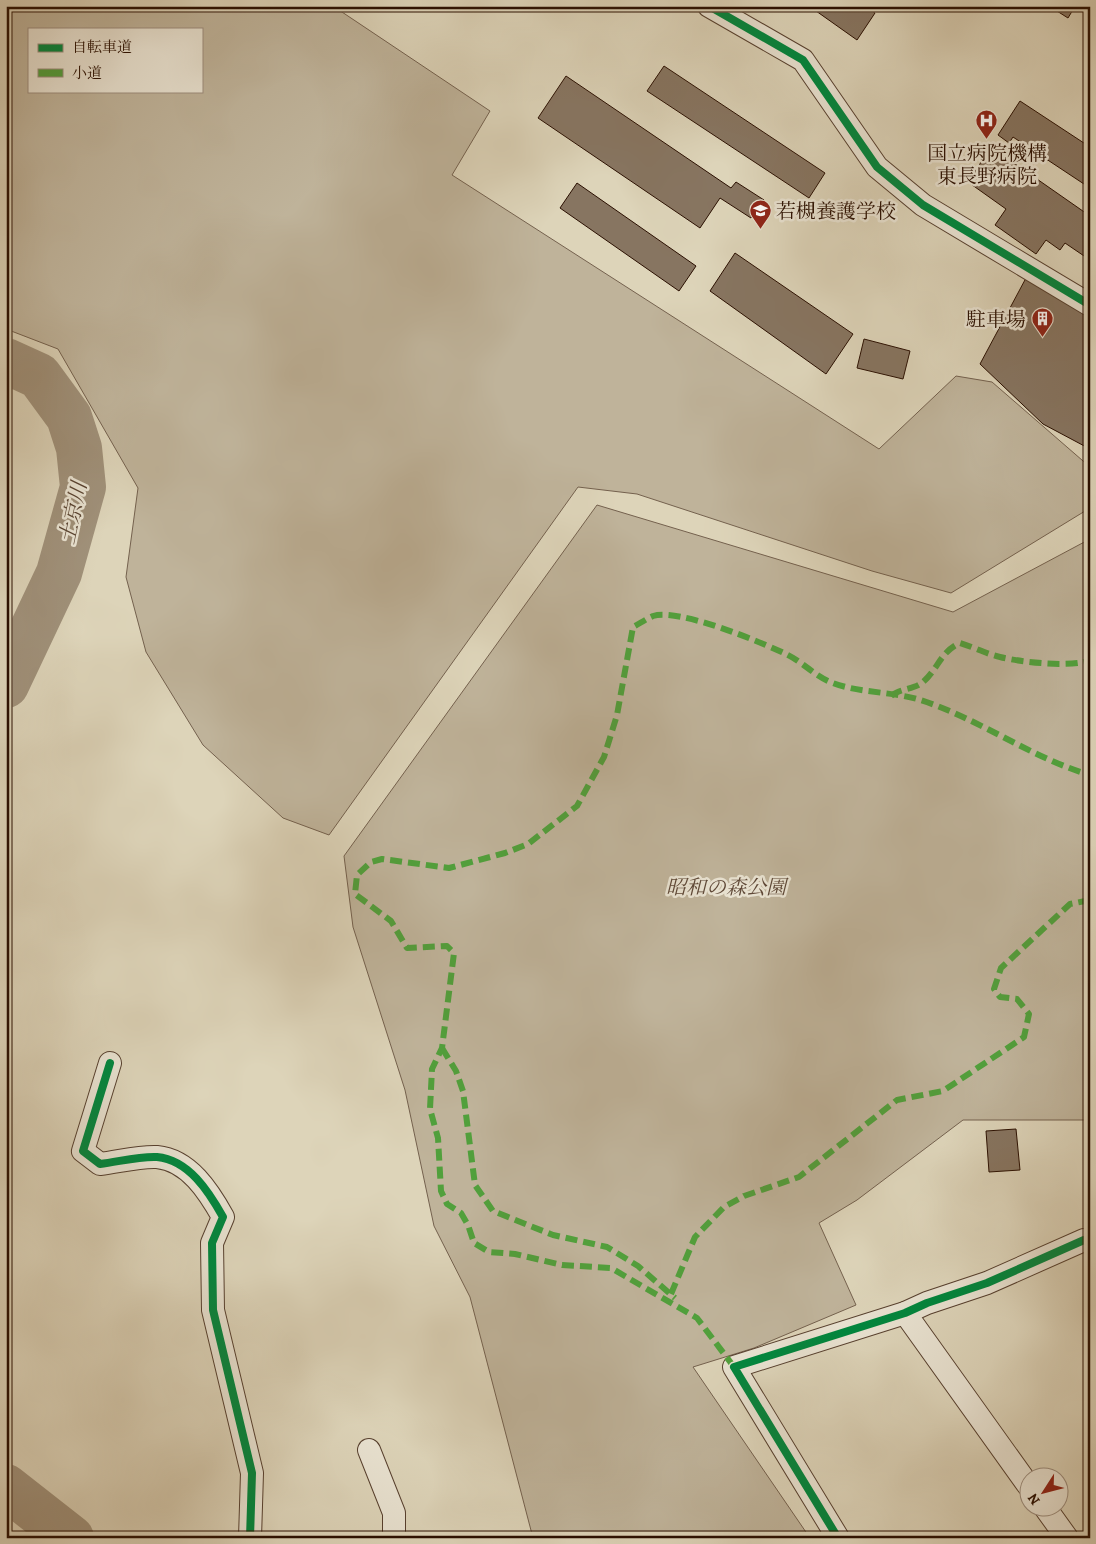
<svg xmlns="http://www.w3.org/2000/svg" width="1096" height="1544" font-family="Alegreya,'Noto Serif JP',serif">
<rect width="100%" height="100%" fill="#ddd4b9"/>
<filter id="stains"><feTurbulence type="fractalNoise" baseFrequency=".004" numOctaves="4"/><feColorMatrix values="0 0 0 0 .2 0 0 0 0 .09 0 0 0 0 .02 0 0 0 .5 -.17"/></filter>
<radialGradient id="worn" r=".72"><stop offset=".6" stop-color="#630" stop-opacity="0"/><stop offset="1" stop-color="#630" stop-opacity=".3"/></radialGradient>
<!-- green -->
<g fill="#bfb39a" stroke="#74614e" fill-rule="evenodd">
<path d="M 6,6 L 333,6 L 490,111 L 452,175 L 879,449 L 956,376 L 992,382 L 1090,467 L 1090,508 L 951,593 L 872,571 L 637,494 L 578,487 L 329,835 L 283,818 L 203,745 L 146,652 L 126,577 L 138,488 L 58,349 L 6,329 ZM 29,29 L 201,29 L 201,91 L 29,91 Z"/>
<path d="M 597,505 L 953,612 L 1090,539 L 1090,1120 L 963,1120 L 857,1200 L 819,1223 L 856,1305 L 754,1348 L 693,1367 L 810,1538 L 533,1538 L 470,1297 L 434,1226 L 405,1090 L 353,927 L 344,856 Z"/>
</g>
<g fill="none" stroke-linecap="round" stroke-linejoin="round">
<!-- river -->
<g stroke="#a0917a" stroke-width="46">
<path d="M 6,361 L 39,376 L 69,417 L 79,448 L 83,487 L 59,573 L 6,685"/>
<path d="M 6,1487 L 71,1538"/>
</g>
</g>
<!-- building -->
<g fill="#877561" stroke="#2a0f01">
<path d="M 809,6 L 865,6 L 875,13 L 857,40 Z"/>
<path d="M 1049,6 L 1082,6 L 1079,11 L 1074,8 L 1068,18 Z"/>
<path d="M 664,66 L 825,173 L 809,198 L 647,91 Z"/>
<path d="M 566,76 L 731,188 L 736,182 L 764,200 L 751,218 L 720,198 L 700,228 L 538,118 Z"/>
<path d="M 1020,101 L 1090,147 L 1090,188 L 1013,137 L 1009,143 L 998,135 Z"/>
<path d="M 991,147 L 1090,216 L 1090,260 L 1065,243 L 1060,250 L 1046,240 L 1036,254 L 995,225 L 1006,209 L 968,182 Z"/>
<path d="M 577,183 L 696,266 L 679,291 L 560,208 Z"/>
<path d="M 735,253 L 853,334 L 826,374 L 710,291 Z"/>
<path d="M 1026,278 L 1090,312 L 1090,449 L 1043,424 L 980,364 Z"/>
<path d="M 864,339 L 910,351 L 903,379 L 857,368 Z"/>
<path d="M 1016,1129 L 1020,1170 L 989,1172 L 986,1131 Z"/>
</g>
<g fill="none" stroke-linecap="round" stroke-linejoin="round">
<defs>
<g id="minor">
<path d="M 709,6 L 803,60 L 877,167 L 923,205 L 1090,305"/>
<path d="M 110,1063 L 83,1151 L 100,1164 C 118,1162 139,1156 157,1157 C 189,1160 209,1192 223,1217 L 212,1243 L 213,1310 L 252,1473 L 250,1538"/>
<path d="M 905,1313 L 1028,1485"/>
<path d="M 369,1450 L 394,1513 L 394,1538"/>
<path d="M 1044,1506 L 1067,1538"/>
<path d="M 838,1538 L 734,1367 L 905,1313 L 927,1303 L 987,1283 L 1084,1240 L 1090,1242"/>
</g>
</defs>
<!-- minor casing -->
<use href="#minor" stroke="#57402f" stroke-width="24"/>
<!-- minor -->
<use href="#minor" stroke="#e9e3d2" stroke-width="22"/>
<!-- quiet -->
<g stroke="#51a03c" stroke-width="6" stroke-dasharray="12 6" stroke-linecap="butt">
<path d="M 891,696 C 900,688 914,690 923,682 C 938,669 941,651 960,643 C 973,647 987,654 1000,657 C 1019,662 1073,668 1090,660"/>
<path d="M 442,1048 L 456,1071 L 463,1091 L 475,1185 L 493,1211 L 553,1235 L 607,1247 L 638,1266 L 675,1298"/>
<path d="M 671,1294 L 695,1237 L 724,1207 L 744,1196 L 799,1177 L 897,1100 L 943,1091 L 1024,1037 L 1029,1014 L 1017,999 L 1000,997 L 994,989 L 1001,968 L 1070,904 L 1090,900"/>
<path d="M 734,1367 L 697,1318 L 611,1268 L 562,1265 L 515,1254 L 489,1252 L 474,1243 L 468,1225 L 461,1213 L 447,1204 L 441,1191 L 438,1138 L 430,1109 L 432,1069 L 442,1048 L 454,953 L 447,946 L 407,948 L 391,921 L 355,894 L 357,875 L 371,862 L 382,859 L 449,868 L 505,853 L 528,844 L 577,806 L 604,757 L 617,715 L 633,627 C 639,624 646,619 653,616 C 679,608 761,642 786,654 C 801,661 813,674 828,681 C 855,693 888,691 917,699 C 977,717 1029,757 1090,775"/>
</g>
<defs>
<g id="cycleway">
<path d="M 709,6 L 803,60 L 877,167 L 923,205 L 1090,305"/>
<path d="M 110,1063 L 83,1151 L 100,1164 C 118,1162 139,1156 157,1157 C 189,1160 209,1192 223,1217 L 212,1243 L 213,1310 L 252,1473 L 250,1538"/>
<path d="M 838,1538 L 734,1367 L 905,1313 L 927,1303 L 987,1283 L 1084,1240 L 1090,1242"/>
</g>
</defs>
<!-- cycleway casing -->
<use href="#cycleway" stroke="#e9e3d2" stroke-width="11"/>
<!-- cycleway -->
<use href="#cycleway" stroke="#00873e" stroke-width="8"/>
</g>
<!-- icons -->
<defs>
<symbol id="hospital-pin" viewBox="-11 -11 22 30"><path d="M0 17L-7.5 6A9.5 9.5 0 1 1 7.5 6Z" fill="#8f2418" stroke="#e9e3d2"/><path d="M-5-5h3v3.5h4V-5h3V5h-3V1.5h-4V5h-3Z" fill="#fff"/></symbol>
<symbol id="school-pin" viewBox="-11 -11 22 30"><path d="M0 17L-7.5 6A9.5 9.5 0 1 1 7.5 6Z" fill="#8f2418" stroke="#e9e3d2"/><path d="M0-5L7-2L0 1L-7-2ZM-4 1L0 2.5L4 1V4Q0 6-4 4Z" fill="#fff"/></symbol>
<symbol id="building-pin" viewBox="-11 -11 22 30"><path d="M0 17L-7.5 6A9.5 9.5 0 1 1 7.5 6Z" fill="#8f2418" stroke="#e9e3d2"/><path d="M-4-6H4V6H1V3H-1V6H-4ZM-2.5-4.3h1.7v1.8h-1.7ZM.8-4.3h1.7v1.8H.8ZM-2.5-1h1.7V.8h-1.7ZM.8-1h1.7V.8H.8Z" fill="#fff"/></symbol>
</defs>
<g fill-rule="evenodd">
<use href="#hospital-pin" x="974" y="108" width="25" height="34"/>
<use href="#school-pin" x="748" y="198" width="25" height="34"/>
<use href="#building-pin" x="1030" y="306" width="25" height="34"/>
</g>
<g text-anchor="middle" stroke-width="5" stroke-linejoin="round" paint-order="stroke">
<!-- poi labels -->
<g font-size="20" fill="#2a0f01" stroke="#e9e3d2">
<text x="987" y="160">国立病院機構<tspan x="987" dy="23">東長野病院</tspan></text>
<text x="776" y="218" text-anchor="start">若槻養護学校</text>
<text x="1026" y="326" text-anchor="end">駐車場</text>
</g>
<!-- park labels -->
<g font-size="20" font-style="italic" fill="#5e4837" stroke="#e9e3d2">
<text x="726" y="894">昭和の森公園</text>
</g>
<!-- water labels -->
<g font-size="21" font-style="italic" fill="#594331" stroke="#e9e3d2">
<text transform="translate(73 513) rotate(-78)" y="7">土京川</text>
</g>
</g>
<!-- margin -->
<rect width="1096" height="1544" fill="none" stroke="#ddd4b9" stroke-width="25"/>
<rect x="8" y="8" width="1081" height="1529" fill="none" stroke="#2a0f01" stroke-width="2.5"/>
<rect x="12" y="12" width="1071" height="1519" fill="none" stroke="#2a0f01"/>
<!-- legend -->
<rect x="28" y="28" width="175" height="65" fill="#e9e3d2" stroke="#9d8e7e"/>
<rect x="38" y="44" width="25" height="8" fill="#00873e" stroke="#9d8e7e"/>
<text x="72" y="52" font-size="15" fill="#2a0f01">自転車道</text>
<rect x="38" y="69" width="25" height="8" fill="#51a03c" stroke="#9d8e7e"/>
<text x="72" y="78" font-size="15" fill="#2a0f01">小道</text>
<!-- north arrow -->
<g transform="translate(1044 1492) rotate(234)"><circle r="24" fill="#e9e3d2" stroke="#9d8e7e"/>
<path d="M0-4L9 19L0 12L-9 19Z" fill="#8f2418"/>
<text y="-8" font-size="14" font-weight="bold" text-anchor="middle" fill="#2a0f01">N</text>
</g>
<rect width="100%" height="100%" filter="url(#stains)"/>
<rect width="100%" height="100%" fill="url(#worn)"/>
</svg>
